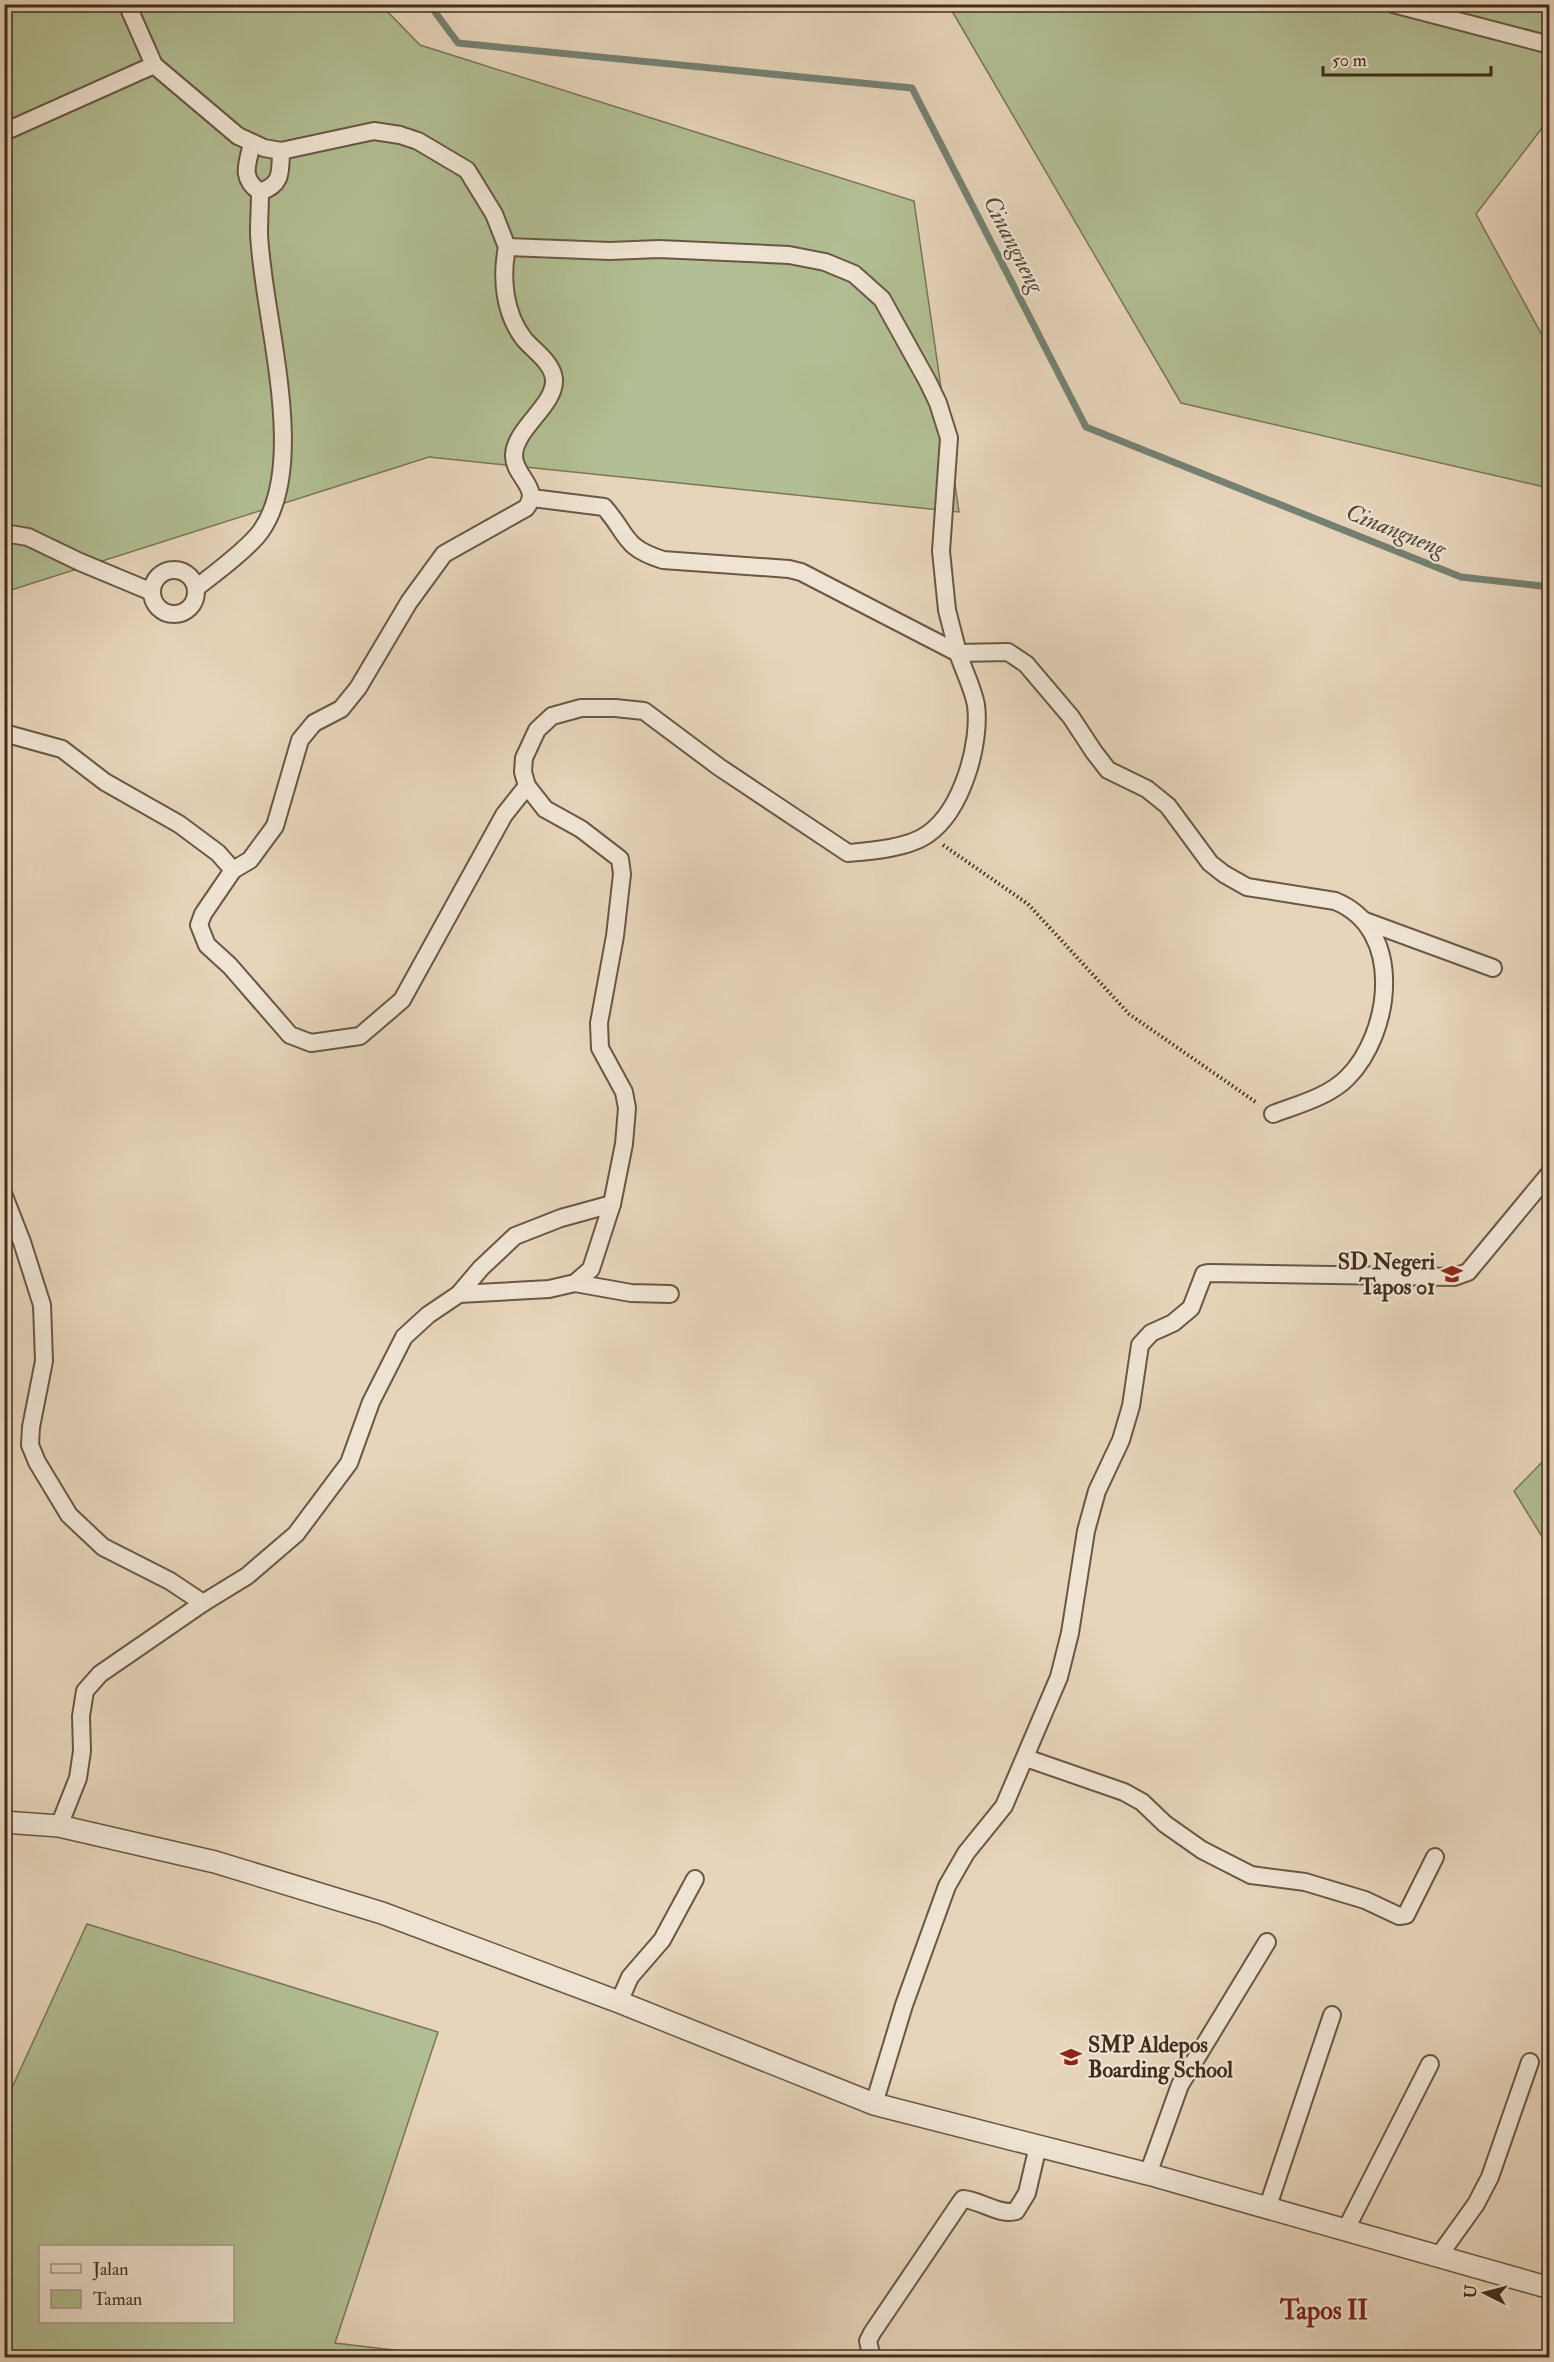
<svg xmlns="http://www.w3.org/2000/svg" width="1554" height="2362" font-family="'IM FELL Double Pica',serif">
<rect width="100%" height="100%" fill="#e7d5bb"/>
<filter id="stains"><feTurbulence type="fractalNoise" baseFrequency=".00333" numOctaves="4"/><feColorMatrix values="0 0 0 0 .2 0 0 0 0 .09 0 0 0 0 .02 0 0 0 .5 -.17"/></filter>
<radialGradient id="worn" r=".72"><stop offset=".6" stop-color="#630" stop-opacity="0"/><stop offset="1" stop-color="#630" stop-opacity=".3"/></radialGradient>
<!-- green -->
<g fill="#b2be93" stroke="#7a7658" stroke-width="1.5" fill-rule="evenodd">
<path d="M 5,5 L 381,5 L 420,45 L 914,201 L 959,512 L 429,457 L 5,592 Z"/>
<path d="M 923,5 L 1549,5 L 1549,119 L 1476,214 L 1549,348 L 1549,488 L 1181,403 L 952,11 Z"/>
<path d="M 1549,1455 L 1549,1548 L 1514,1491 Z"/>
<path d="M 87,1924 L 438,2032 L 335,2343 L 453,2357 L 5,2357 L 5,2103 ZM 40,2246 L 232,2246 L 232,2322 L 40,2322 Z"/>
</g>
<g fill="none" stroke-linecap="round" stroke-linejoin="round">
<!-- stream -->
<path stroke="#758172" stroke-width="7" d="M 429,4 L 458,43 L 912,88 L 1086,427 L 1461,577 L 1550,587"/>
<defs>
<g id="minor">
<path d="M 127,4 L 154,65 L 238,136 L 264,148 L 281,151 L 374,131 L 400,135 L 418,141 L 467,170 L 494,214 L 507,247 L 610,251 L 659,249 L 789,255 L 825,262 L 854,274 L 882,299 L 928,382 L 938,403 L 949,438 L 941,551 L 947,610 L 958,653 L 1008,652 L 1026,664 L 1071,717 L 1094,752 L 1108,770 L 1147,789 L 1168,806 L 1210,863 L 1224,874 L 1247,887 L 1335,901 C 1405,929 1392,1033 1347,1078 C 1328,1097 1297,1105 1273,1114"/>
<path d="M 1393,4 L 1550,45"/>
<path d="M 4,132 L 154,65"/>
<path d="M 252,144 C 247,165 240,178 260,192"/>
<path d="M 4,533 L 28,537 L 80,562 L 152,592"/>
<circle cx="174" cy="592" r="22"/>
<path d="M 196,588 C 214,574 248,549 261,531 C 310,461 262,315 259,233 C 259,220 260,206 260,192 C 283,184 280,172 281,151"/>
<path d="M 4,733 L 62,749 L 105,782 L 179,824 L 218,853 L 233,870 L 203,914 L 199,925 L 207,945 L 230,966 L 290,1035 L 311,1043 L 360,1036 L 402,1000 L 504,815 L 527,786"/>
<path d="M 233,870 L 250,860 L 275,826 L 300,740 L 314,723 L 341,709 L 358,688 L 409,602 L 444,554 L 526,508 C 542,488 513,476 514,455 C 515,428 556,405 554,379 C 552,362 534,351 524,339 C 504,313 501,278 507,247"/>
<path d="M 1365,921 L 1493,968"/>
<path d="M 4,1196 L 22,1242 L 42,1305 L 44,1361 L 31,1427 L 30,1445 L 37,1462 L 69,1515 L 103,1547 L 170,1581 L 203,1603"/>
<path d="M 575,1283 L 631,1293 L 670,1294"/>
<path d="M 459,1294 L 481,1268 L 515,1236 L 561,1218 L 612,1204"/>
<path d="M 1026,1758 L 1124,1792 L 1142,1802 L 1165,1824 L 1202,1850 L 1251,1875 L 1305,1882 L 1365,1900 L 1399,1916 L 1406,1915 L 1435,1857"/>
<path d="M 59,1826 L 78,1778 L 82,1751 L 81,1716 L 85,1691 L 100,1674 L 203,1603 L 247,1576 L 296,1534 L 349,1463 L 371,1402 L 404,1337 L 428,1315 L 459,1294 L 549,1289 L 575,1283 L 591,1269 L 612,1204 L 624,1144 L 627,1108 L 624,1092 L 600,1048 L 599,1023 L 615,936 L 622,874 L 620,859 L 581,829 L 545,809 L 527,786 L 523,772 L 524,758 L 537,730 L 552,716 L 581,708 L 615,708 L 644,711 L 719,767 L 848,853 C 871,851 909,848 928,834 C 962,810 981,744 976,705 C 973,688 963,669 958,653 L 801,572 L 789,569 L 663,560 C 622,547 629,535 604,507 L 532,498"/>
<path d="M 619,2002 L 630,1977 L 662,1940 L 695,1879"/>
<path d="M 874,2104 L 904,2005 L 947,1886 L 966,1853 L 1004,1806 L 1059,1677 L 1070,1633 L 1086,1531 L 1097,1491 L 1121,1440 L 1131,1406 L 1140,1345 L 1151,1333 L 1173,1323 L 1191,1308 L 1204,1274 L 1208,1273 L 1454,1277 L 1468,1272 L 1550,1173"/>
<path d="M 1148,2174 L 1180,2085 L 1267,1942"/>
<path d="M 1267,2209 L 1332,2015"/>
<path d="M 1345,2231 L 1430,2064"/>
<path d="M 1438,2257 L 1476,2204 L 1490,2177 L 1530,2062"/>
<path d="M 872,2358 L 868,2341 L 872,2333 L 960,2203 L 963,2199 C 980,2200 1000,2216 1016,2211 L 1027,2193 L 1038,2146"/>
</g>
<path id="tertiary" d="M 4,1822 L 59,1826 L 215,1862 L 382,1913 L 619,2002 L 874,2104 L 1148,2174 L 1550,2288"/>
</defs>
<!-- minor casing -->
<use href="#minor" stroke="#6a5744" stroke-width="20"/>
<!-- tertiary casing -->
<use href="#tertiary" stroke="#6a5744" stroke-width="24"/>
<!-- path -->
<g stroke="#412d1c" stroke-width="4" stroke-dasharray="1.5 3" stroke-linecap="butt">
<path d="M 976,4 L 978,7"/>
<path d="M 943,845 L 1028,904 L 1129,1014 L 1257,1103"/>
</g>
<!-- minor -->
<use href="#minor" stroke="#efe4d3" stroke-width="16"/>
<!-- tertiary -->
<use href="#tertiary" stroke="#efe4d3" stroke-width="21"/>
</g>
<!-- icons -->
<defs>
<symbol id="school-bare" viewBox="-9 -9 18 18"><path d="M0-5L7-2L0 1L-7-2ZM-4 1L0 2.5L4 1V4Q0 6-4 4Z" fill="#8f2418" stroke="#efe4d3" stroke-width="2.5" paint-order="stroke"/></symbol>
</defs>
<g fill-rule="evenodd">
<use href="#school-bare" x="1437" y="1259" width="30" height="30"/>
<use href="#school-bare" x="1056" y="2042" width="30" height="30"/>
</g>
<g text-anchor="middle" stroke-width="4.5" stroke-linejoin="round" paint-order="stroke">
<!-- poi labels -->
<g font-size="22" font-weight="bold" fill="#412d1c" stroke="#efe4d3" text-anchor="end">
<text x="1435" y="1269">SD Negeri<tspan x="1435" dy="25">Tapos 01</tspan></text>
<text x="1088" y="2052" text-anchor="start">SMP Aldepos<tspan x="1088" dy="25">Boarding School</tspan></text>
</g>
<!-- water labels -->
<g font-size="24" font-style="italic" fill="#524939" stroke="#efe4d3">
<text transform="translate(1014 244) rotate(63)" y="8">Cinangneng</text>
<text transform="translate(1396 530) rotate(22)" y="8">Cinangneng</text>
</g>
<!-- quarter labels -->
<g font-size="26" font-weight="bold" fill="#7a1f14" stroke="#efe4d3">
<text x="1324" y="2319">Tapos II</text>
</g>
</g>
<!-- margin -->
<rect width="1554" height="2362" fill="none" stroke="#e7d5bb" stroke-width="24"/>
<rect x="6" y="6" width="1542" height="2350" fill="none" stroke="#412d1c" stroke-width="3"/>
<rect x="12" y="12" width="1530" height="2338" fill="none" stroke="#412d1c" stroke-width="1.5"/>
<!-- legend -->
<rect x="39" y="2245" width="195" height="78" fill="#efe4d3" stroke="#a99b8a" stroke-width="1.5"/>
<rect x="51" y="2264" width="30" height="9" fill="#efe4d3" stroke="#a99b8a" stroke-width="1.5"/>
<text x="93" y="2275" font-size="18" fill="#412d1c">Jalan</text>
<rect x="51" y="2290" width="30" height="18" fill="#b2be93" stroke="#a99b8a" stroke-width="1.5"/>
<text x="93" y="2305" font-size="18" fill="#412d1c">Taman</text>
<!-- north arrow -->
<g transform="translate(1485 2293) rotate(276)" stroke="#efe4d3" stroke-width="4.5" paint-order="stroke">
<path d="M0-4.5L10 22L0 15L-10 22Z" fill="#412d1c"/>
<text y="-9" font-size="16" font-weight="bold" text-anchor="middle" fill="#412d1c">U</text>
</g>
<!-- scale -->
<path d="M1323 66v9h168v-9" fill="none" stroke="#412d1c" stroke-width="3"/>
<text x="1332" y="66" font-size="18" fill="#412d1c" stroke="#efe4d3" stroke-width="4.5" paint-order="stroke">50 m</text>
<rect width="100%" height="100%" filter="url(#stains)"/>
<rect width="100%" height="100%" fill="url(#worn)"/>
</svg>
